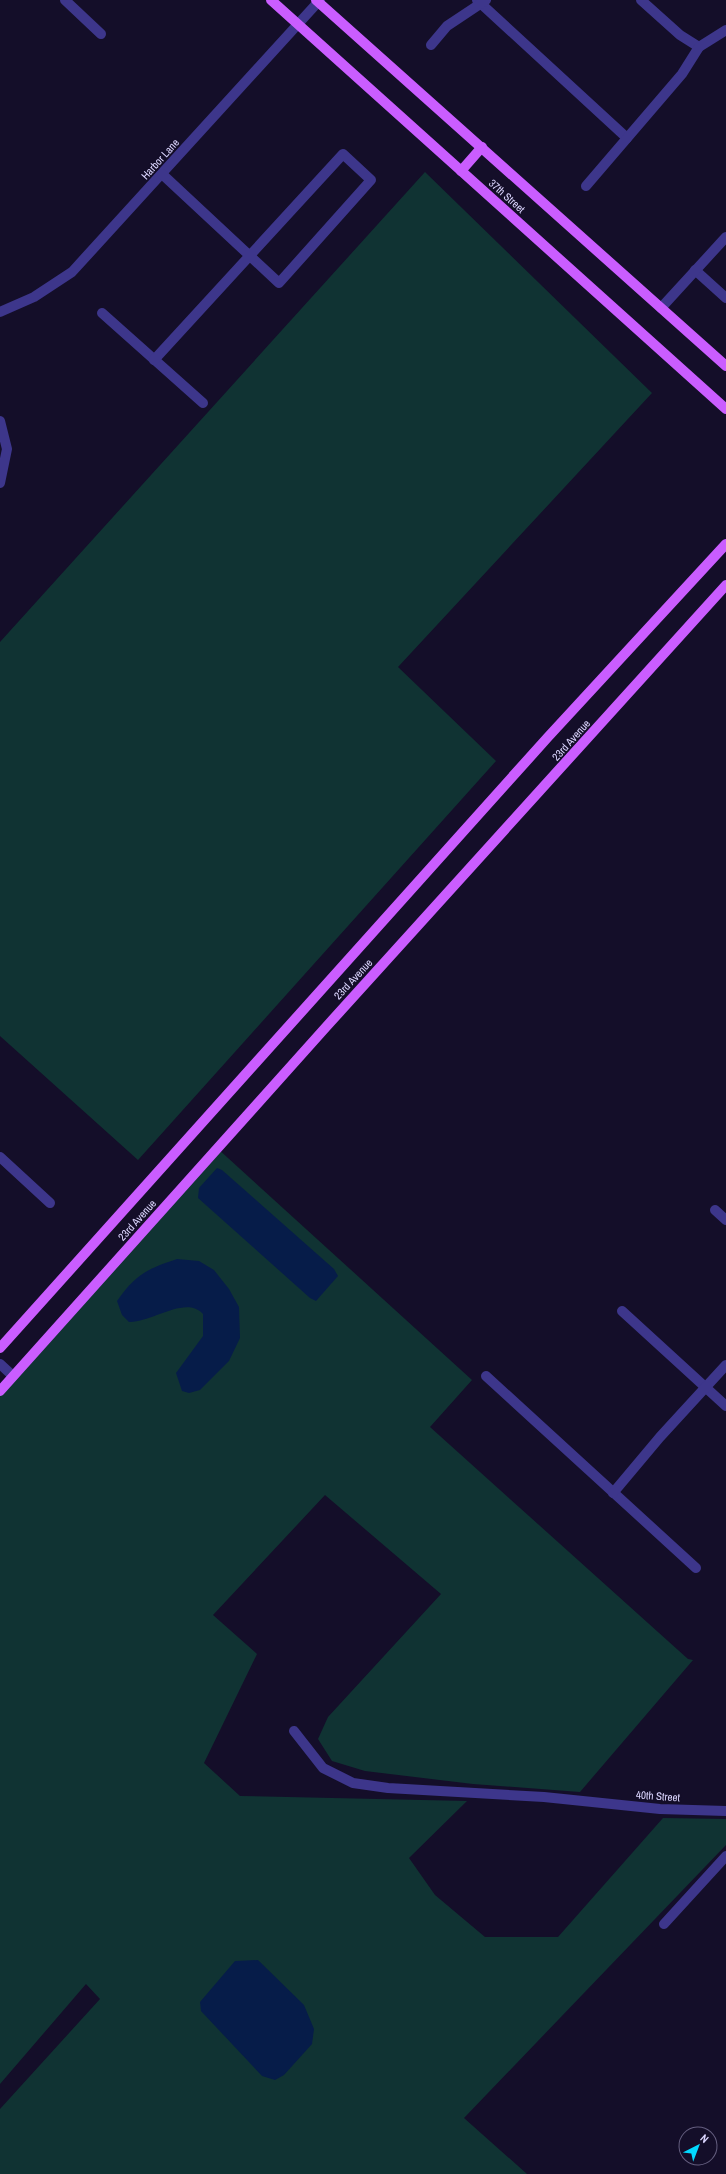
<svg xmlns="http://www.w3.org/2000/svg" width="726" height="2174" font-family="'Archivo Narrow',sans-serif">
<rect width="100%" height="100%" fill="#140e29"/>
<!-- green -->
<g fill="#103333">
<path d="M 425,172 L 652,393 L 398,667 L 496,761 L 138,1160 L 0,1036 L 0,642 Z"/>
<path d="M 217,1148 L 472,1380 L 430,1427 L 688,1659 L 693,1660 L 580,1792 L 473,1784 L 365,1771 L 332,1761 L 318,1739 L 328,1717 L 441,1594 L 325,1495 L 213,1615 L 257,1654 L 204,1763 L 240,1796 L 467,1801 L 409,1858 L 435,1895 L 485,1937 L 558,1937 L 663,1818 L 726,1819 L 726,1845 L 464,2118 L 527,2174 L 0,2174 L 0,2109 L 100,1999 L 86,1984 L 0,2084 L 0,1392 Z"/>
</g>
<!-- water -->
<g fill="#061c49">
<path d="M 217,1168 L 222,1170 L 334,1269 L 338,1276 L 316,1301 L 310,1298 L 198,1198 L 199,1188 Z"/>
<path d="M 177,1259 L 199,1261 L 214,1270 L 229,1289 L 239,1307 L 240,1338 L 229,1361 L 200,1390 L 189,1393 L 182,1391 L 176,1373 L 203,1336 L 203,1314 C 185,1295 152,1323 129,1322 L 122,1315 L 117,1301 C 136,1274 147,1269 177,1259 Z"/>
<path d="M 258,1960 L 304,2005 L 314,2029 L 312,2044 L 284,2075 L 275,2080 L 262,2076 L 201,2011 L 200,2002 L 235,1961 Z"/>
</g>
<g fill="none" stroke-linecap="round" stroke-linejoin="round">
<!-- minor -->
<g stroke="#3d368b" stroke-width="10">
<path d="M 65,0 L 101,34"/>
<path d="M 477,0 L 627,138"/>
<path d="M 641,0 L 680,35 L 699,47"/>
<path d="M 431,45 L 447,26 L 486,0"/>
<path d="M 586,186 L 682,74 L 699,47 L 726,30"/>
<path d="M 695,270 L 726,298"/>
<path d="M 661,308 L 726,237"/>
<path d="M 0,312 L 34,297 L 72,272 L 320,0"/>
<path d="M 102,313 L 203,403"/>
<path d="M 154,360 L 343,154 L 371,180 L 279,283 L 162,174"/>
<path d="M 0,421 L 7,449 L 0,483"/>
<path d="M 0,1157 L 50,1203"/>
<path d="M 715,1210 L 726,1220"/>
<path d="M 622,1311 L 726,1406"/>
<path d="M 0,1364 L 13,1376"/>
<path d="M 486,1376 L 696,1568"/>
<path d="M 613,1493 L 660,1437 L 726,1365"/>
<path d="M 294,1731 L 323,1768 L 353,1783 L 388,1788 L 544,1797 L 660,1809 L 726,1811"/>
<path d="M 664,1924 L 726,1856"/>
</g>
<!-- major -->
<g stroke="#ca5dff" stroke-width="10">
<path d="M 271,0 L 726,409"/>
<path d="M 316,0 L 726,366"/>
<path d="M 461,171 L 482,147"/>
<path d="M 0,1348 L 548,737 L 726,544"/>
<path d="M 0,1391 L 326,1027 L 726,585"/>
</g>
</g>
<g text-anchor="middle" stroke-width="3" stroke-linejoin="round" paint-order="stroke">
<!-- street labels -->
<g font-size="11" fill="#dcd6ff" stroke="#140e29">
<text transform="translate(160 159) rotate(-48)" y="4">Harbor Lane</text>
<text transform="translate(507 196) rotate(42)" y="4">37th Street</text>
<text transform="translate(571 740) rotate(-48)" y="4">23rd Avenue</text>
<text transform="translate(353 979) rotate(-47)" y="4">23rd Avenue</text>
<text transform="translate(137 1220) rotate(-48)" y="4">23rd Avenue</text>
<text transform="translate(658 1796) rotate(4)" y="4">40th Street</text>
</g>
</g>
<!-- north arrow -->
<g transform="translate(698 2146) rotate(42)"><circle r="19" fill="#140e29" stroke="#645e7f"/>
<path d="M0-3L7 15L0 10L-7 15Z" fill="#02d9ff"/>
<text y="-6" font-size="11" font-weight="bold" text-anchor="middle" fill="#dcd6ff">N</text>
</g>
</svg>
